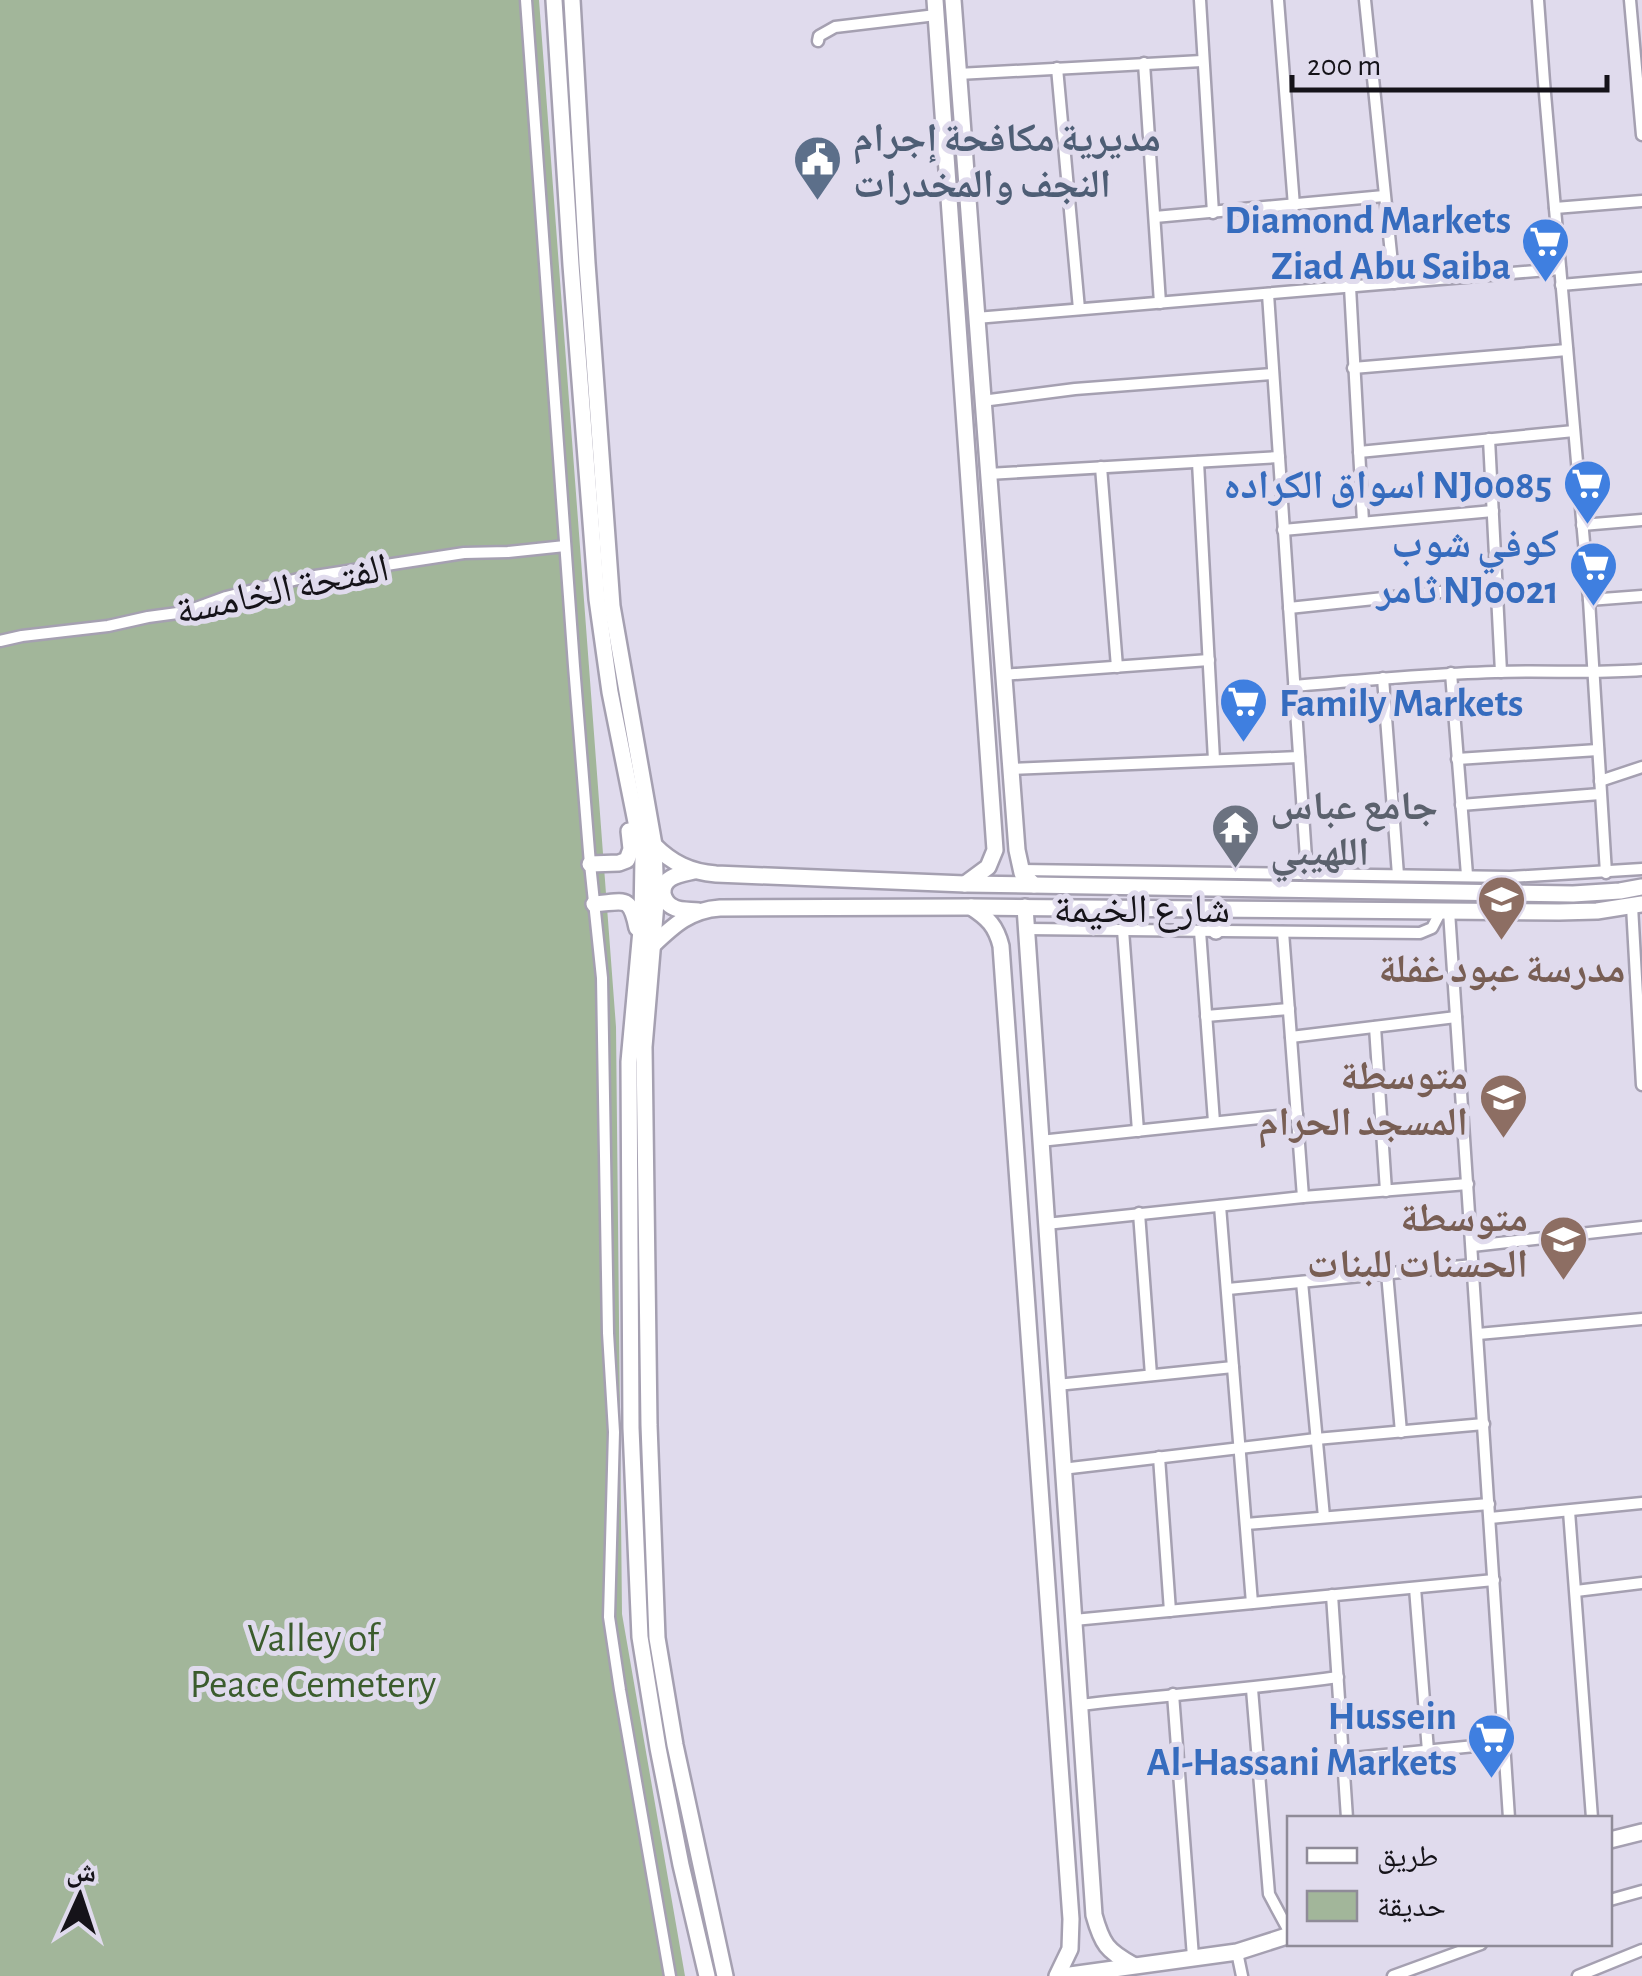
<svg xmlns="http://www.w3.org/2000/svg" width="1642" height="1976" font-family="'Alegreya Sans','Noto Naskh Arabic',sans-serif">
<rect width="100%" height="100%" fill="#e0dbed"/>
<!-- green -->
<path fill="#a2b69a" d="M 0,0 L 539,0 L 616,1027 L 622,1614 L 685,1976 L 0,1976 Z"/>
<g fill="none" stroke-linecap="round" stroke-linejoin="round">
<defs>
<g id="street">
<path d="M 526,0 L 574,666 L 590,864 L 602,978 L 608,1333 L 614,1432 L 609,1617 L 620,1690 L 670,1976"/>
<path d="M 1200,0 L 1213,213"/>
<path d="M 1278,0 L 1294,206"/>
<path d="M 1365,0 L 1394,283"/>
<path d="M 1538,0 L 1544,82 L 1589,600 L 1606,873"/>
<path d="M 1630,0 L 1642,135"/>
<path d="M 818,41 L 819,36 L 835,27 L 936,15"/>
<path d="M 1144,63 L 1160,303"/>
<path d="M 1057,68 L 1079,309"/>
<path d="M 958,74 L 1202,61"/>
<path d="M 1555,208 L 1642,201"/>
<path d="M 1155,217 L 1384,196"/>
<path d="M 1561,285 L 1642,278"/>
<path d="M 1350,287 L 1363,522"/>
<path d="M 1268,294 L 1307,873"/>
<path d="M 976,318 L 1560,269"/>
<path d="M 1353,368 L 1567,350"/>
<path d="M 982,401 L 1075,389 L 1273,374"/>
<path d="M 1489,439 L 1501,672"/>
<path d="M 1359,452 L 1574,431"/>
<path d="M 1198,462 L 1214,760"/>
<path d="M 1101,467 L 1117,667"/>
<path d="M 988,474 L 1279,457"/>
<path d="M 1582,525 L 1642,520"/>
<path d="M 1283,530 L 1493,511"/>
<path d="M 1589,600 L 1642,596"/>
<path d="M 1289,608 L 1497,586"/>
<path d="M 0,641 L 22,636 L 108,626 L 148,617 L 185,612 L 226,597 L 302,578 L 464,553 L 508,552 L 565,546"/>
<path d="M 1451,673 L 1467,875"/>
<path d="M 1002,675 L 1209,660"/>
<path d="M 1383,678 L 1398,875"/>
<path d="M 1294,686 C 1361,680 1428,674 1495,672 C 1545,670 1592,674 1642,670"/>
<path d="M 1457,759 L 1598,750"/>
<path d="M 1010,769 L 1299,757"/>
<path d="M 1600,781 L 1642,767"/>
<path d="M 1461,805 L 1600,794"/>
<path d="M 1021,870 L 1510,877 L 1642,869"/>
<path d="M 1632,906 L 1642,1085"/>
<path d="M 1449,911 L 1509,1818"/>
<path d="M 1026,929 L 1420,933 L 1432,928 L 1441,911"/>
<path d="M 1123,930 L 1138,1131"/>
<path d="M 1200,931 L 1214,1122"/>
<path d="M 1283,932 L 1303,1197"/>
<path d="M 1206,1016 L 1289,1009"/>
<path d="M 1375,1027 L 1386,1191"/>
<path d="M 1291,1037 L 1456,1017"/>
<path d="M 1040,1141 L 1297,1114"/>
<path d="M 1220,1206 L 1252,1603"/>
<path d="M 1139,1213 L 1151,1375"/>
<path d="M 1046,1224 L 1303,1197 L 1468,1184"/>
<path d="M 1472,1246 L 1642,1227"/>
<path d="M 1387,1273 L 1401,1432"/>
<path d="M 1302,1282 L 1324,1517"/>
<path d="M 1228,1289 L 1473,1265"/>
<path d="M 1478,1334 L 1642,1319"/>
<path d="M 1057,1385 L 1233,1367"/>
<path d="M 1159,1457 L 1170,1611"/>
<path d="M 1062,1469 L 1316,1439 L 1484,1424"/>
<path d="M 1569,1511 L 1592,1818"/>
<path d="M 1490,1518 L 1642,1503"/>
<path d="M 1246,1524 L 1489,1504"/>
<path d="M 1415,1588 L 1428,1751"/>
<path d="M 1576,1591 L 1642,1583"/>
<path d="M 1332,1595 L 1347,1818"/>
<path d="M 1074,1620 L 1494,1580"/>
<path d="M 1252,1689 L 1269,1894 L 1290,1933"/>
<path d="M 1173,1694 L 1193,1957"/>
<path d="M 1080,1705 C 1166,1695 1252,1689 1338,1677"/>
<path d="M 1344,1759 L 1505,1743"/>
<path d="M 1610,1900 L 1642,1891"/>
<path d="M 1237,1952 L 1242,1976"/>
<path d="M 1393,1976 L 1481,1944"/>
<path d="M 1578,1976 L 1642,1950"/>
</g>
<g id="secondary">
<path d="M 554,0 L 571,265 L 597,599 L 610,692 L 643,857 L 642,919 L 629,1062 L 631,1428 L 640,1637 L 658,1748 L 681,1865 L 707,1976"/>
<path d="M 572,0 L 587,263 L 612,606 L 654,845 L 656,903 L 644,1047 L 649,1425 L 657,1638 L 675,1745 L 725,1976"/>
<path d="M 935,0 L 995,850 L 988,867 L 965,884"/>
<path d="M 953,0 L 1017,850 L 1022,873 L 1034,885"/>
<path d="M 654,845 C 672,863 690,872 716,874 L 965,884 L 1573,894 L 1620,891 L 1642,887"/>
<path d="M 590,864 L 619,863 L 627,860 L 631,849 L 629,831"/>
<path d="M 694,871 C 682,874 661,876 663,894 C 664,899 668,905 673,907 C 679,911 691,910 698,911"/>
<path d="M 594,904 C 624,902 630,894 637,928"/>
<path d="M 971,907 C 988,918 996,926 1001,946 L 1071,1919 L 1070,1949 L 1057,1976"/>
<path d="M 1025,907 L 1094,1915 C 1102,1944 1107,1951 1133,1965"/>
<path d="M 1215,909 L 1216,931"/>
<path d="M 653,945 C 674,925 690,910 720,908 L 971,907 L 1559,912 L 1597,911 L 1642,904"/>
<path d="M 1610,1840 L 1642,1832"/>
<path d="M 1063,1976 L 1237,1952 L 1290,1935"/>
</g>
</defs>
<!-- street casing -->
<use href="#street" stroke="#a5a0b1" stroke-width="15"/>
<!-- secondary casing -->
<use href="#secondary" stroke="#a5a0b1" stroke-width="20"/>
<!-- street -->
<use href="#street" stroke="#fff" stroke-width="10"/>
<!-- secondary -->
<use href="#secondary" stroke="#fff" stroke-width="15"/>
</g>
<!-- icons -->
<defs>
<symbol id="civic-pin" viewBox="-11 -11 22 30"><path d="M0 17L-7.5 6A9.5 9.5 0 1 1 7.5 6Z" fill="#5c6f8a" stroke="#e0dbed"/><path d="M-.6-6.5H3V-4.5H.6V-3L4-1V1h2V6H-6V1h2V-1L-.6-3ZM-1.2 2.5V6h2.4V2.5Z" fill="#fff"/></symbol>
<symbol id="supermarket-pin" viewBox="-11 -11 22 30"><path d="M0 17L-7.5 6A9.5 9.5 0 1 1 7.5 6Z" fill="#3f7fe0" stroke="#e0dbed"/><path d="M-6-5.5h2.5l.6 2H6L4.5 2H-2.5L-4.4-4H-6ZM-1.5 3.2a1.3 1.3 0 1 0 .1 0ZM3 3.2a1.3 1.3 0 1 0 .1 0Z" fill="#fff"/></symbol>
<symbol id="temple-pin" viewBox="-11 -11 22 30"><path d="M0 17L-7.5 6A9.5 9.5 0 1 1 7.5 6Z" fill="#6b7280" stroke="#e0dbed"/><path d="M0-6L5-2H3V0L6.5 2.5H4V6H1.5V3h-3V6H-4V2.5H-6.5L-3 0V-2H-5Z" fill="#fff"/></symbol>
<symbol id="school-pin" viewBox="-11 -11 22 30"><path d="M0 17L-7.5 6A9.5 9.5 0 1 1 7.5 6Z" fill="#8d6e63" stroke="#e0dbed"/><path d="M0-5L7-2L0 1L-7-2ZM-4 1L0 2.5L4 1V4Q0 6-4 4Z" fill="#fff"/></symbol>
</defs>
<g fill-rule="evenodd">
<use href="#civic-pin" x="790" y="132" width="55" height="75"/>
<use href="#supermarket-pin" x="1518" y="214" width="55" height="75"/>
<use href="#supermarket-pin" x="1560" y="456" width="55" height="75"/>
<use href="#supermarket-pin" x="1566" y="538" width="55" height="75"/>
<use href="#supermarket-pin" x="1216" y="674" width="55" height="75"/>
<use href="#temple-pin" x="1208" y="800" width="55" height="75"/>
<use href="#school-pin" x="1474" y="872" width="55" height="75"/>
<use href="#school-pin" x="1476" y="1070" width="55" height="75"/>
<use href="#school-pin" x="1536" y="1212" width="55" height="75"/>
<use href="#supermarket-pin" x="1464" y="1710" width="55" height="75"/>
</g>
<g text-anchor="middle" stroke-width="10" stroke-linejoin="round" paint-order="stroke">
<!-- service labels -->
<g font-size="40" font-weight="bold" fill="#4e5e75" stroke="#e0dbed" text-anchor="start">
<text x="853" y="151">مديرية مكافحة إجرام<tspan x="853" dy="46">النجف والمخدرات</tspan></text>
</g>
<!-- shop labels -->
<g font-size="40" font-weight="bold" fill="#366cbe" stroke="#e0dbed" text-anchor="end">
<text x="1511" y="233">Diamond Markets<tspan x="1511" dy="46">Ziad Abu Saiba</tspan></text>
<text x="1552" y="498">اسواق الكراده NJ0085</text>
<text x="1559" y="557">كوفي شوب<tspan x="1559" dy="46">ثامر NJ0021</tspan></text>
<text x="1279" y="716" text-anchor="start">Family Markets</text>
<text x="1457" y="1729">Hussein<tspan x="1457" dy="46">Al-Hassani Markets</tspan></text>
</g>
<!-- street labels -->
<g font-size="40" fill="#151319" stroke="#e0dbed">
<text transform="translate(282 588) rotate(-12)" y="14">الفتحة الخامسة</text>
<text x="1142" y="922">شارع الخيمة</text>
</g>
<!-- worship labels -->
<g font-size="40" font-weight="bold" fill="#5b616d" stroke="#e0dbed" text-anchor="start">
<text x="1270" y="819">جامع عباس<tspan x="1270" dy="46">اللهيبي</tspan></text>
</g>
<!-- education labels -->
<g font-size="40" font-weight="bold" fill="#785e54" stroke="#e0dbed" text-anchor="end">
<text x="1502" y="982" text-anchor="middle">مدرسة عبود غفلة</text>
<text x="1468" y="1089">متوسطة<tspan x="1468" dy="46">المسجد الحرام</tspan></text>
<text x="1528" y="1231">متوسطة<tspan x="1528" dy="46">الحسنات للبنات</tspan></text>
</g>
<!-- park labels -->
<g font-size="40" fill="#3b5c2d" stroke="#e0dbed">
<text x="313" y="1651">Valley of<tspan x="313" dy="46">Peace Cemetery</tspan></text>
</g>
</g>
<!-- legend -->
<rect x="1287" y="1816" width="325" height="130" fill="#e0dbed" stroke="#8f8b98" stroke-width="2.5"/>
<rect x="1307" y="1848" width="50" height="15" fill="#ffffff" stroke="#8f8b98" stroke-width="2.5"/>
<text x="1377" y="1866" font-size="30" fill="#151319">طريق</text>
<rect x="1307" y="1891" width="50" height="30" fill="#a2b69a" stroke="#8f8b98" stroke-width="2.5"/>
<text x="1377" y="1916" font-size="30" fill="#151319">حديقة</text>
<!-- north arrow -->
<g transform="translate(80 1896) rotate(3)" stroke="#e0dbed" stroke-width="8" paint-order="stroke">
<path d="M0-8L18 38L0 25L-18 38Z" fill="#151319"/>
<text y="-15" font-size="28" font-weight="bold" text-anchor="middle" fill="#151319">ش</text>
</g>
<!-- scale -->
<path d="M1292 75v15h315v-15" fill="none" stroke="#151319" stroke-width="5"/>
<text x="1307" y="75" font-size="30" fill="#151319" stroke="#e0dbed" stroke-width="8" paint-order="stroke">200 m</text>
</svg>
